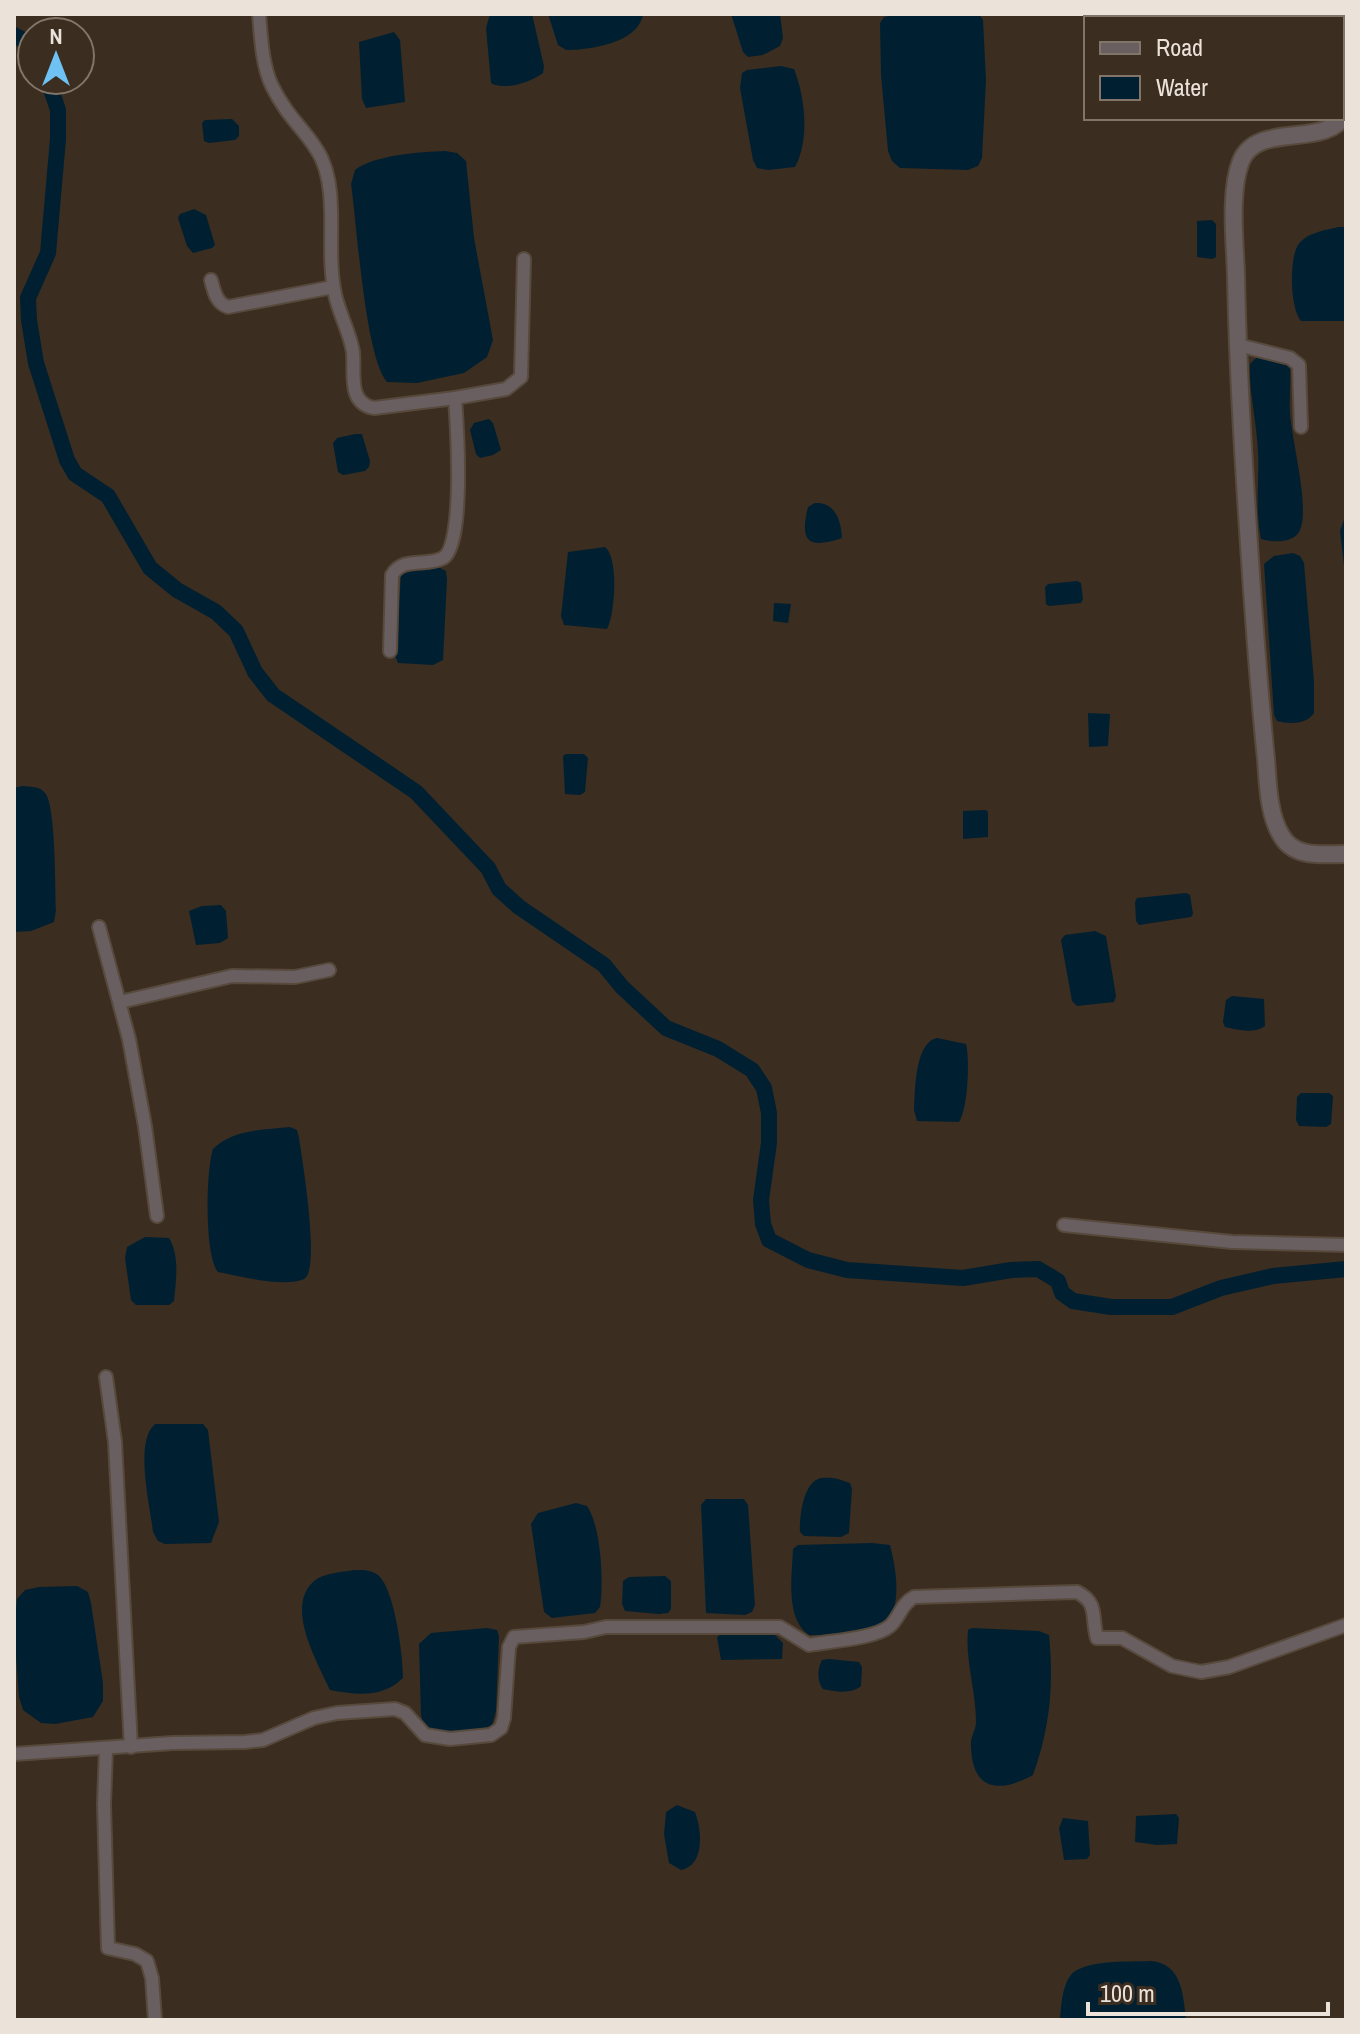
<svg xmlns="http://www.w3.org/2000/svg" width="1360" height="2034" font-family="'Archivo Narrow',sans-serif">
<rect width="100%" height="100%" fill="#3b2d1f"/>
<!-- water -->
<g fill="#002032">
<path d="M 490,14 L 532,14 L 544,66 L 543,73 C 531,82 505,91 491,83 L 486,28 Z"/>
<path d="M 548,14 L 643,14 C 639,43 589,50 566,50 L 558,45 Z"/>
<path d="M 731,14 L 780,14 L 783,38 L 780,46 L 763,55 L 748,57 L 743,52 Z"/>
<path d="M 900,14 L 979,14 L 983,20 L 986,80 L 982,158 L 978,166 L 968,170 L 900,168 L 892,161 L 888,151 L 881,75 L 880,23 L 884,17 Z"/>
<path d="M 394,32 L 400,40 L 405,102 L 366,108 L 362,99 L 359,42 Z"/>
<path d="M 781,66 L 794,69 C 805,97 810,139 795,167 L 768,170 L 757,168 L 753,160 L 740,88 L 742,73 L 747,70 Z"/>
<path d="M 232,119 L 239,126 L 239,136 L 235,140 L 209,143 L 204,141 L 202,123 L 205,120 Z"/>
<path d="M 445,151 L 457,153 L 466,161 L 474,238 L 493,340 L 487,357 L 464,373 L 417,383 L 387,382 C 365,357 357,224 351,184 L 355,170 C 374,155 420,152 445,151 Z"/>
<path d="M 194,209 L 206,215 L 215,245 L 212,248 L 193,253 L 187,246 L 178,218 L 180,214 Z"/>
<path d="M 1212,220 L 1216,224 L 1216,257 L 1212,259 L 1197,257 L 1197,221 Z"/>
<path d="M 1339,227 L 1346,227 L 1346,321 L 1301,321 C 1290,309 1289,259 1298,245 C 1306,233 1325,230 1339,227 Z"/>
<path d="M 1257,357 L 1287,364 L 1290,369 C 1291,384 1289,398 1290,413 C 1292,442 1310,508 1300,530 C 1295,543 1273,543 1261,539 C 1254,506 1261,472 1257,439 C 1255,413 1249,390 1250,364 Z"/>
<path d="M 489,419 L 493,423 L 501,450 L 493,455 L 480,458 L 476,454 L 470,430 L 474,423 Z"/>
<path d="M 355,434 L 362,434 L 370,461 L 369,467 L 365,471 L 343,475 L 338,472 L 333,443 L 337,438 Z"/>
<path d="M 815,503 C 835,502 841,520 842,538 C 806,550 800,540 808,507 Z"/>
<path d="M 1346,514 L 1346,583 L 1340,531 Z"/>
<path d="M 605,547 C 619,558 615,614 607,629 L 564,625 L 561,616 L 568,552 Z"/>
<path d="M 1293,553 L 1300,556 L 1304,563 L 1314,682 L 1314,713 C 1306,725 1289,724 1277,721 L 1274,715 L 1264,564 L 1274,556 Z"/>
<path d="M 438,567 L 446,571 L 447,580 L 443,660 L 433,665 L 398,663 L 395,656 L 401,575 L 416,568 Z"/>
<path d="M 1077,581 L 1081,583 L 1083,599 L 1081,603 L 1049,606 L 1046,604 L 1045,587 L 1048,584 Z"/>
<path d="M 774,603 L 791,604 L 788,623 L 773,621 Z"/>
<path d="M 1088,713 L 1110,714 L 1108,746 L 1089,747 Z"/>
<path d="M 566,754 L 584,754 L 588,758 L 585,792 L 580,795 L 565,794 L 563,756 Z"/>
<path d="M 22,786 C 30,787 40,786 45,793 C 56,805 55,889 56,910 L 54,922 L 31,931 L 14,932 L 14,788 Z"/>
<path d="M 986,810 L 988,812 L 988,837 L 963,839 L 963,811 Z"/>
<path d="M 1186,893 L 1190,895 L 1193,914 L 1191,917 L 1139,925 L 1136,921 L 1135,902 L 1137,898 Z"/>
<path d="M 221,905 L 226,911 L 228,938 L 220,943 L 196,945 L 189,911 L 202,906 Z"/>
<path d="M 1095,931 L 1106,936 L 1116,996 L 1114,1002 L 1077,1006 L 1072,1001 L 1061,940 L 1065,935 Z"/>
<path d="M 1232,996 L 1264,999 L 1265,1026 C 1254,1034 1238,1030 1225,1027 L 1223,1022 L 1226,1000 Z"/>
<path d="M 937,1038 L 966,1044 C 970,1060 968,1109 959,1122 L 917,1121 L 914,1110 C 915,1090 915,1042 937,1038 Z"/>
<path d="M 1301,1093 L 1329,1093 L 1333,1096 L 1331,1124 L 1326,1127 L 1299,1126 L 1296,1120 L 1297,1097 Z"/>
<path d="M 290,1127 L 297,1130 L 299,1138 C 302,1158 321,1271 304,1279 C 285,1288 238,1276 218,1272 C 204,1255 206,1170 213,1149 C 233,1129 263,1130 290,1127 Z"/>
<path d="M 145,1237 L 169,1238 C 180,1256 176,1281 174,1301 L 169,1305 L 136,1305 L 131,1300 L 125,1258 L 127,1247 Z"/>
<path d="M 155,1424 L 203,1424 L 208,1430 L 219,1522 L 211,1543 L 165,1544 L 158,1541 L 153,1532 C 150,1505 134,1442 155,1424 Z"/>
<path d="M 838,1479 L 850,1483 L 852,1489 L 849,1533 L 841,1537 L 804,1536 L 800,1532 C 799,1518 803,1485 818,1479 C 824,1477 832,1478 838,1479 Z"/>
<path d="M 706,1499 L 744,1499 L 748,1505 L 755,1605 L 752,1612 L 745,1615 L 706,1613 L 701,1505 Z"/>
<path d="M 576,1503 L 587,1506 C 601,1526 604,1583 600,1607 L 595,1613 L 552,1618 L 544,1612 L 531,1524 L 538,1513 Z"/>
<path d="M 872,1543 L 890,1545 C 896,1569 900,1593 892,1616 C 870,1635 837,1635 809,1635 C 785,1619 792,1575 793,1549 L 798,1545 Z"/>
<path d="M 355,1570 C 364,1570 374,1570 380,1577 C 395,1593 403,1656 403,1678 C 383,1698 356,1695 330,1690 C 318,1663 285,1608 313,1582 C 322,1573 343,1572 355,1570 Z"/>
<path d="M 665,1576 L 671,1581 L 671,1609 L 668,1613 L 659,1614 L 625,1611 L 622,1604 L 623,1581 L 629,1577 Z"/>
<path d="M 77,1586 L 88,1592 L 91,1603 L 103,1683 L 103,1701 L 93,1717 L 55,1724 L 41,1723 L 23,1710 L 19,1697 L 14,1629 L 17,1599 L 25,1590 L 39,1587 Z"/>
<path d="M 487,1628 L 497,1630 L 499,1636 L 496,1711 L 492,1725 L 483,1729 L 432,1732 L 424,1725 L 421,1716 L 419,1644 L 431,1633 Z"/>
<path d="M 972,1628 L 1039,1631 L 1049,1635 C 1054,1685 1050,1728 1033,1775 C 998,1794 972,1790 971,1746 C 970,1737 976,1730 976,1722 C 976,1691 965,1660 968,1630 Z"/>
<path d="M 721,1634 L 774,1634 L 783,1643 L 782,1659 L 721,1660 L 717,1637 Z"/>
<path d="M 829,1659 L 859,1662 L 862,1667 L 861,1686 C 852,1694 835,1692 823,1689 C 817,1682 817,1669 822,1660 Z"/>
<path d="M 677,1805 L 695,1812 C 702,1831 705,1865 681,1870 L 669,1863 L 664,1834 L 666,1812 Z"/>
<path d="M 1176,1814 L 1179,1818 L 1177,1844 L 1157,1845 L 1135,1842 L 1136,1816 Z"/>
<path d="M 1063,1818 L 1088,1821 L 1090,1855 L 1087,1859 L 1064,1860 L 1059,1828 Z"/>
<path d="M 1151,1961 C 1182,1964 1183,1994 1186,2020 L 1060,2020 C 1061,2006 1062,1988 1070,1976 C 1082,1959 1131,1962 1151,1961 Z"/>
</g>
<g fill="none" stroke-linecap="round" stroke-linejoin="round">
<!-- canal -->
<g stroke="#002032" stroke-width="16">
<path d="M 14,35 L 32,45"/>
<path d="M 48,80 L 58,110 L 58,139 L 48,253 L 28,298 L 29,320 L 36,363 L 67,460 L 75,474 L 108,496 L 150,568 L 177,590 L 216,612 L 236,631 L 255,672 L 273,695 L 416,792 L 488,868 L 499,889 L 519,907 L 604,965 L 622,987 L 666,1028 L 718,1049 L 752,1070 L 764,1088 L 769,1113 L 769,1143 L 761,1200 L 763,1224 L 769,1240 L 808,1260 L 847,1270 L 963,1278 L 1011,1270 L 1038,1269 L 1058,1281 L 1062,1293 L 1073,1301 L 1111,1307 L 1172,1307 L 1221,1288 L 1273,1276 L 1346,1269"/>
</g>
<defs>
<g id="minor">
<path d="M 259,14 C 261,37 262,65 272,86 C 298,139 330,138 331,209 C 332,238 329,266 335,294 C 339,314 350,332 353,352 C 355,373 347,403 374,408 L 455,398 L 506,389 L 521,377 L 524,259"/>
<path d="M 211,280 C 214,291 216,303 228,307 L 333,287"/>
<path d="M 1238,345 L 1290,358 L 1299,365 L 1301,427"/>
<path d="M 390,651 L 392,575 C 403,556 426,567 443,558 C 465,545 457,425 455,398"/>
<path d="M 99,927 L 129,1039 L 145,1126 L 157,1216"/>
<path d="M 120,1002 L 232,976 L 295,977 L 329,970"/>
<path d="M 1064,1225 L 1232,1242 L 1346,1245"/>
<path d="M 106,1377 L 115,1442 L 131,1747"/>
<path d="M 106,1749 L 104,1804 L 108,1948 L 135,1954 L 147,1961 L 152,1978 L 155,2020"/>
<path d="M 14,1754 L 173,1743 L 245,1742 L 263,1740 L 314,1718 L 337,1713 L 395,1709 L 405,1713 L 425,1735 L 450,1739 L 491,1735 L 501,1728 L 504,1718 L 509,1647 L 514,1637 L 584,1632 L 606,1627 L 780,1627 L 809,1645 C 829,1641 875,1639 890,1626 C 900,1617 901,1604 914,1597 L 1077,1592 C 1099,1603 1091,1617 1097,1638 L 1122,1638 L 1172,1666 L 1201,1672 L 1229,1667 L 1346,1625"/>
</g>
<g id="tertiary">
<path d="M 1334,14 L 1335,18"/>
<path d="M 1342,56 L 1346,79"/>
<path d="M 1346,113 C 1327,150 1258,120 1241,161 C 1229,191 1235,243 1236,275 C 1238,380 1245,485 1252,590 C 1256,646 1260,702 1266,759 C 1268,783 1268,813 1281,835 C 1294,859 1323,854 1346,854"/>
</g>
</defs>
<!-- minor casing -->
<use href="#minor" stroke="#574a3d" stroke-width="16"/>
<!-- tertiary casing -->
<use href="#tertiary" stroke="#574a3d" stroke-width="20"/>
<!-- minor -->
<use href="#minor" stroke="#695f60" stroke-width="12"/>
<!-- tertiary -->
<use href="#tertiary" stroke="#695f60" stroke-width="16"/>
</g>
<!-- border -->
<rect width="1360" height="2034" fill="none" stroke="#ebe2d9" stroke-width="32"/>
<!-- legend -->
<rect x="1084" y="16" width="260" height="104" fill="#3b2d1f" stroke="#817569" stroke-width="2"/>
<rect x="1100" y="42" width="40" height="12" fill="#695f60" stroke="#817569" stroke-width="2"/>
<text x="1156" y="56" font-size="24" fill="#ebe2d9">Road</text>
<rect x="1100" y="76" width="40" height="24" fill="#002032" stroke="#817569" stroke-width="2"/>
<text x="1156" y="96" font-size="24" fill="#ebe2d9">Water</text>
<!-- north arrow -->
<g transform="translate(56 56)"><circle r="38" fill="#3b2d1f" stroke="#817569" stroke-width="2"/>
<path d="M0-6L14 30L0 20L-14 30Z" fill="#6fc2f4"/>
<text y="-12" font-size="22" font-weight="bold" text-anchor="middle" fill="#ebe2d9">N</text>
</g>
<!-- scale -->
<path d="M1088 2002v12h240v-12" fill="none" stroke="#ebe2d9" stroke-width="4"/>
<text x="1100" y="2002" font-size="24" fill="#ebe2d9" stroke="#3b2d1f" stroke-width="6" paint-order="stroke">100 m</text>
</svg>
